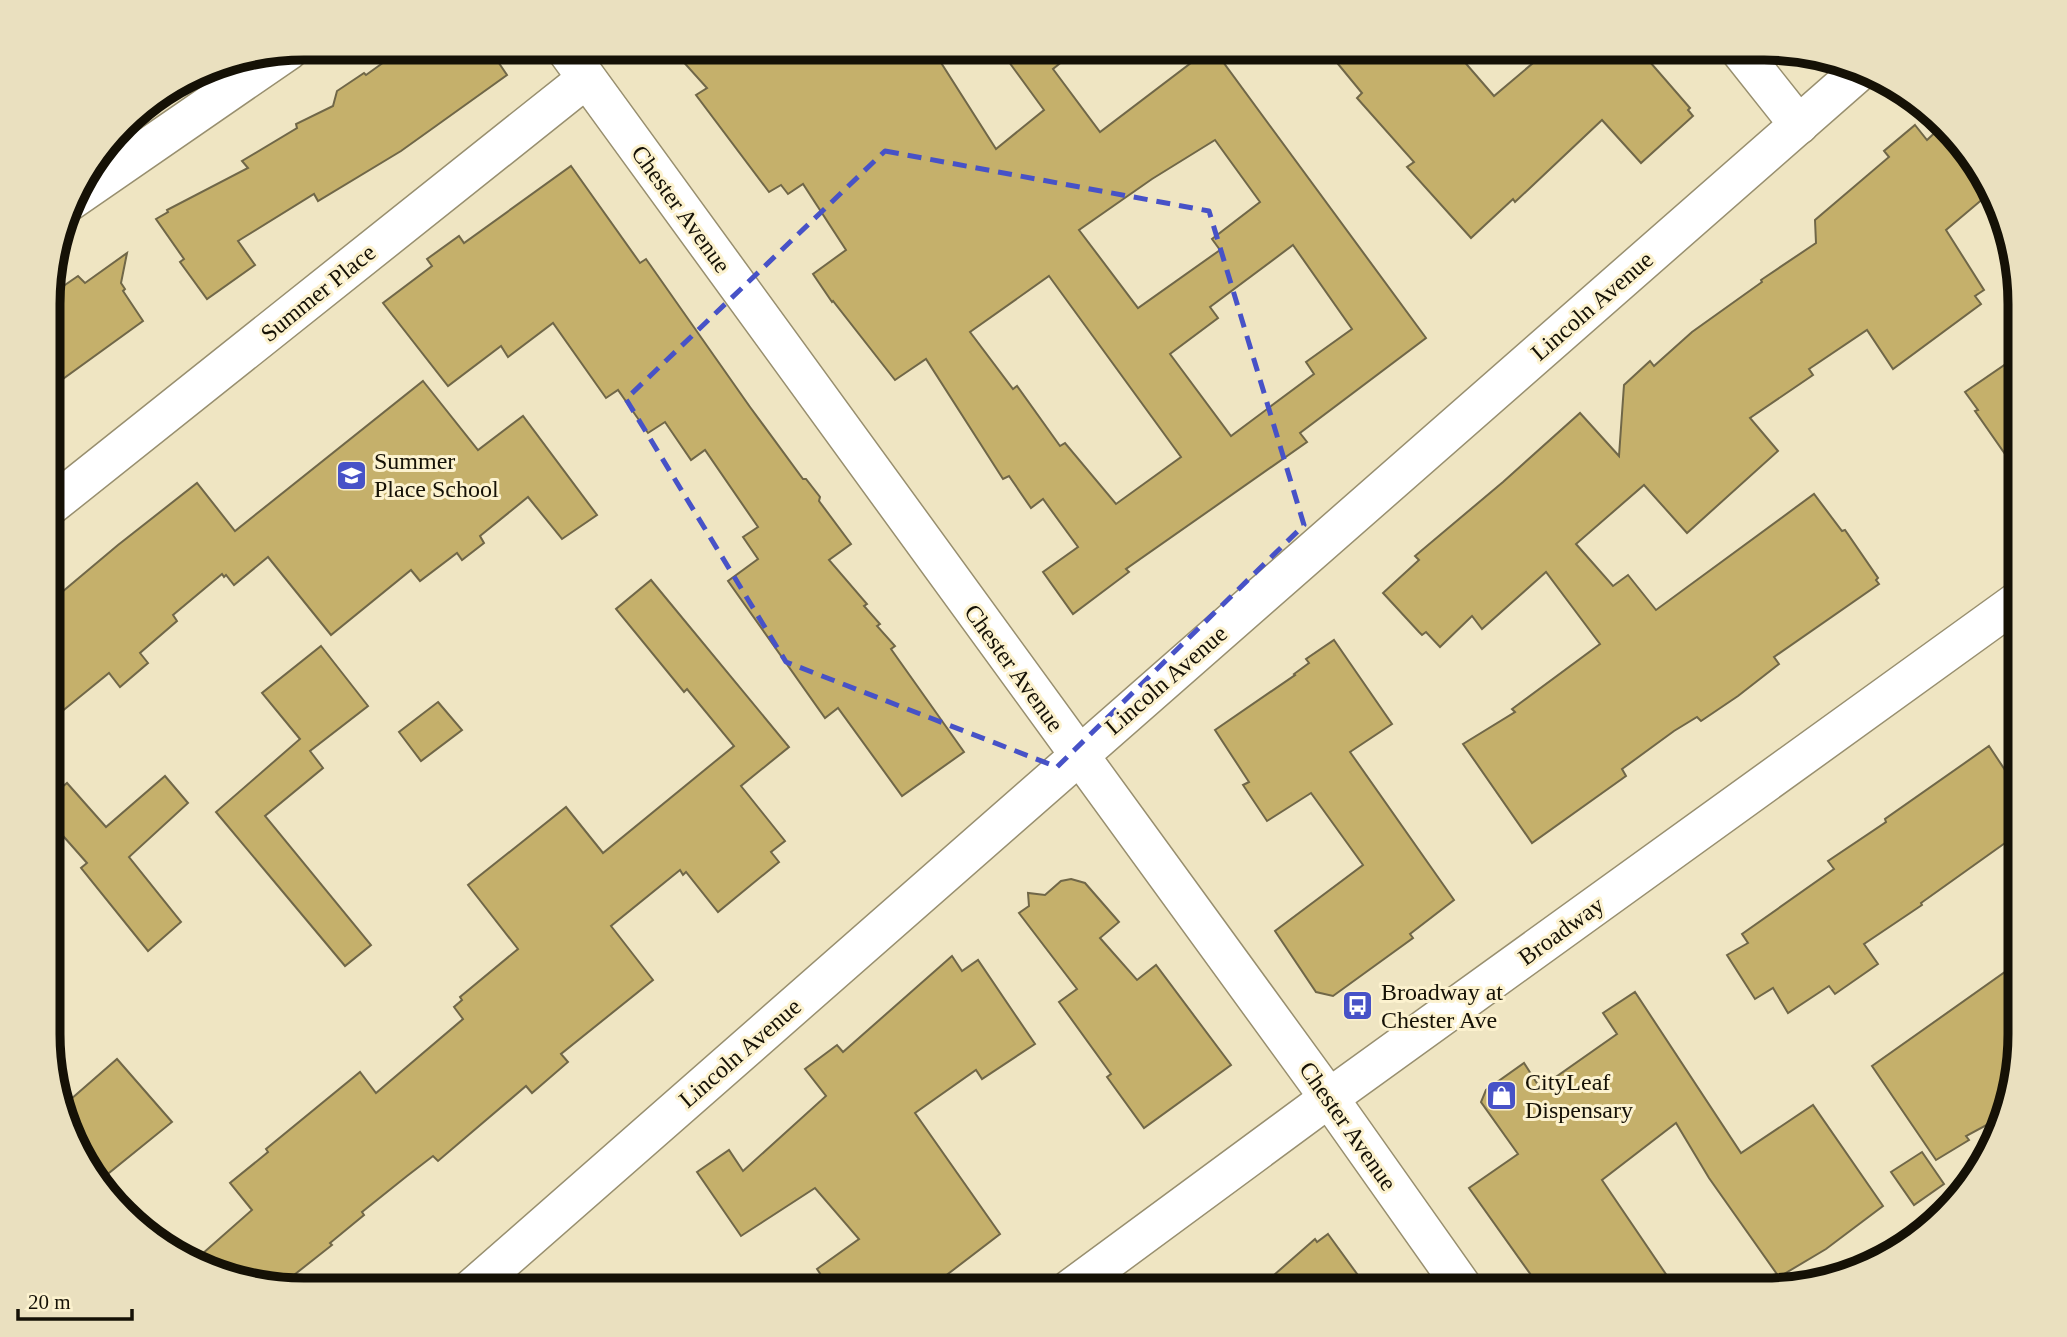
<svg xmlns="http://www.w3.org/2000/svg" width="2067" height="1337" font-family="'Times New Roman',serif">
<rect width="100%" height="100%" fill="#efe5c2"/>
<!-- building -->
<g fill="#c5b06b" stroke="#706748" stroke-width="2" fill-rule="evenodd">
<path d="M 405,47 L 488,47 L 507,75 L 401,151 L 318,201 L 314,194 L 238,241 L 255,265 L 207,299 L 180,262 L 184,259 L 156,219 L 168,212 L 167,210 L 248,168 L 242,161 L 297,128 L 296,124 L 333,106 L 337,91 L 364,73 L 366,75 Z"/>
<path d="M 670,47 L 931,47 L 996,149 L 1044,110 L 998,47 L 1080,47 L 1053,69 L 1100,132 L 1212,47 L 1426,338 L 1300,433 L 1307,442 L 1126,569 L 1129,572 L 1073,614 L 1043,572 L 1078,547 L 1043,499 L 1031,508 L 1009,476 L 1003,479 L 926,359 L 895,380 L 833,301 L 832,302 L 813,274 L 846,250 L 803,184 L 788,194 L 781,185 L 769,192 L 696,95 L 707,88 ZM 1215,140 L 1260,202 L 1212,239 L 1220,250 L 1138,308 L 1079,230 L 1152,179 ZM 1293,245 L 1352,329 L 1306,362 L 1314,374 L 1231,436 L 1170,354 L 1218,318 L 1210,307 ZM 1049,276 L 1181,457 L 1116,504 L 1065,443 L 1060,446 L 1017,386 L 1013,389 L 970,332 Z"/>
<path d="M 1324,47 L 1446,47 L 1458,61 L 1462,59 L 1494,96 L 1552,47 L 1637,47 L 1690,108 L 1688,110 L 1693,116 L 1641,163 L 1602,120 L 1515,202 L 1513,199 L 1471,238 L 1407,167 L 1414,162 L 1357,98 L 1362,93 Z"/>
<path d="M 1915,125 L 1927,140 L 1941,127 L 1986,176 L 1991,192 L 1946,230 L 1984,290 L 1975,296 L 1981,304 L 1893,369 L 1867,330 L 1809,369 L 1813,375 L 1750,418 L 1778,451 L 1687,533 L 1644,485 L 1576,544 L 1613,586 L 1628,575 L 1656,610 L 1814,494 L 1842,531 L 1845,530 L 1878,578 L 1876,580 L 1879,584 L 1774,657 L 1779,664 L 1738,696 L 1701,721 L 1697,717 L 1674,731 L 1622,769 L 1626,776 L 1532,843 L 1463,744 L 1515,712 L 1512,709 L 1600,644 L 1546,572 L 1482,629 L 1472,616 L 1440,647 L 1426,632 L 1422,635 L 1419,632 L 1383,593 L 1419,560 L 1415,556 L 1503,482 L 1580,413 L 1619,456 L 1624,385 L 1650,361 L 1654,366 L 1692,332 L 1762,282 L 1761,280 L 1816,243 L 1815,220 L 1889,157 L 1884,151 Z"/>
<path d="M 571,166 L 640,263 L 646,259 L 750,407 L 803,479 L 806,479 L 820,497 L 819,501 L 851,544 L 829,560 L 867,604 L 864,606 L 880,624 L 877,626 L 895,646 L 891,649 L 964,752 L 902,796 L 838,708 L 825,718 L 728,581 L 758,559 L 743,537 L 758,527 L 705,450 L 691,460 L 665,422 L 648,433 L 618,390 L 606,398 L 553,323 L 508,357 L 501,346 L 448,386 L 383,303 L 432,266 L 427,259 L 459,236 L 464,243 Z"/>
<path d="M 127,253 L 121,283 L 125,289 L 123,291 L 143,321 L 49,389 L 49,296 L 78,276 L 85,283 Z"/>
<path d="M 2019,355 L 2019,474 L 1975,411 L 1978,410 L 1965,392 Z"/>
<path d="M 423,381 L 478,450 L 523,416 L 597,515 L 562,539 L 528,497 L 480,536 L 484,543 L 462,560 L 457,553 L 420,581 L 411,570 L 331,635 L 268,557 L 234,585 L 226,575 L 224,577 L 222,574 L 173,615 L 177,621 L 140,653 L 148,663 L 120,687 L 109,673 L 49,722 L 49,603 L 118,545 L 197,483 L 235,531 Z"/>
<path d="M 651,580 L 789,747 L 741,786 L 785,841 L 771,852 L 779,862 L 718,912 L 686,872 L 683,875 L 680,870 L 611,926 L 653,980 L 561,1054 L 568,1062 L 532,1093 L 526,1086 L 438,1161 L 433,1156 L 407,1176 L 362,1212 L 364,1215 L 330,1243 L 332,1245 L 280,1286 L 221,1276 L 193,1262 L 252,1210 L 230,1183 L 262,1157 L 268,1152 L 266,1149 L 360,1072 L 376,1093 L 463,1019 L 454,1007 L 462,1000 L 460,997 L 518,949 L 468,885 L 566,807 L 603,853 L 734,746 L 687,689 L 684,692 L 616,609 Z"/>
<path d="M 1334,640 L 1392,724 L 1350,752 L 1454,900 L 1410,934 L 1413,938 L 1333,996 L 1316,992 L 1275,931 L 1363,865 L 1311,793 L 1267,821 L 1243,785 L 1249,782 L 1215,730 L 1295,675 L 1294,674 L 1309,663 L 1306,659 Z"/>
<path d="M 321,646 L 368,706 L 310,751 L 323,768 L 265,816 L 371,945 L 345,966 L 216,812 L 300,739 L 262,693 Z"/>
<path d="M 438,702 L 462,730 L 421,761 L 399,732 Z"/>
<path d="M 1989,746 L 2019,791 L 2019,833 L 1921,903 L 1922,905 L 1864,944 L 1878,964 L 1835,994 L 1829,986 L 1788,1013 L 1773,988 L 1755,999 L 1727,955 L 1748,943 L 1742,934 L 1834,869 L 1828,861 L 1886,822 L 1885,819 Z"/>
<path d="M 165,776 L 188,803 L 129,857 L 181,922 L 148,951 L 81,868 L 87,863 L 49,820 L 49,798 L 67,783 L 106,827 Z"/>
<path d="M 1071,879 L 1085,883 L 1119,922 L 1100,938 L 1137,980 L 1156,965 L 1231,1065 L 1144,1128 L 1107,1077 L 1111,1074 L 1059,1002 L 1077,989 L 1019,913 L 1029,906 L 1028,893 L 1045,895 L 1061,881 Z"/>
<path d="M 952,956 L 962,971 L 978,960 L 1035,1044 L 982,1079 L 976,1070 L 915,1113 L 1000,1234 L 927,1290 L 831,1290 L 817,1269 L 859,1239 L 815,1188 L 741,1236 L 697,1172 L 729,1150 L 743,1171 L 826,1096 L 805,1069 L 837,1045 L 843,1052 Z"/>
<path d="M 2019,962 L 2019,1050 L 2007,1114 L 1966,1136 L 1969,1140 L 1936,1160 L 1872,1066 Z"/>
<path d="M 1635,992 L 1741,1153 L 1813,1105 L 1883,1206 L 1826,1249 L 1779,1277 L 1709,1178 L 1676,1123 L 1602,1180 L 1676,1289 L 1541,1289 L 1469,1188 L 1518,1154 L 1481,1102 L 1486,1090 L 1524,1063 L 1540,1088 L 1617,1034 L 1603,1013 Z"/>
<path d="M 117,1059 L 172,1122 L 99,1181 L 82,1162 L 63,1106 Z"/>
<path d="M 1922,1152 L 1944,1184 L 1914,1205 L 1891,1172 Z"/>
<path d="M 1328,1234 L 1368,1289 L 1258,1289 L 1315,1239 L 1317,1242 Z"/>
</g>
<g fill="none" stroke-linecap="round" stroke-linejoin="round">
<defs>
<g id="minor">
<path d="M 1737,47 L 1799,125"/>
<path d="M 49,507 L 586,79"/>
<path d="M 470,1290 L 1862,69"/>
</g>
<g id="tertiary">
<path d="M 564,47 L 1329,1098 L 1464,1289"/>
<path d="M 70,201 L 289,50"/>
</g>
<path id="secondary" d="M 1070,1289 L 1329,1098 L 2019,600"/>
</defs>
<!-- minor casing -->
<use href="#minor" stroke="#988f6f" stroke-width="41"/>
<!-- tertiary casing -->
<use href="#tertiary" stroke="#988f6f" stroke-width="41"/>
<!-- secondary casing -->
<use href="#secondary" stroke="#988f6f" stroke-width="41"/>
<!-- minor -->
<use href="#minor" stroke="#fff" stroke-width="38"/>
<!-- tertiary -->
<use href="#tertiary" stroke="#fff" stroke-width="38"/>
<!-- secondary -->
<use href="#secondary" stroke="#fff" stroke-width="38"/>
</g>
<!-- marked area -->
<path fill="none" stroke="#4752c7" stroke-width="5" stroke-dasharray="14 9" stroke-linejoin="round" d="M 885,151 L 1209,211 L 1304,525 L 1057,767 L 786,662 L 626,399 Z"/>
<!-- icons -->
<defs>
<symbol id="school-square" viewBox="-11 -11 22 22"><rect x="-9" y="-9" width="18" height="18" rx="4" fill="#4752c7" stroke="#fcf2cf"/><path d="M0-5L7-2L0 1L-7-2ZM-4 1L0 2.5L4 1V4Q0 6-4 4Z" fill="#fff"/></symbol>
<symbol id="bus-square" viewBox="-11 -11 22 22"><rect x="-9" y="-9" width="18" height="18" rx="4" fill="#4752c7" stroke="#fcf2cf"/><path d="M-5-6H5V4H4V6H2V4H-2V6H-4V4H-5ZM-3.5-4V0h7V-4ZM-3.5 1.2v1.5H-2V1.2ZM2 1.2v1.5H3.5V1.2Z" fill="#fff"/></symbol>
<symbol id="shop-square" viewBox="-11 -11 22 22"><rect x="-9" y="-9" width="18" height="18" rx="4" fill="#4752c7" stroke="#fcf2cf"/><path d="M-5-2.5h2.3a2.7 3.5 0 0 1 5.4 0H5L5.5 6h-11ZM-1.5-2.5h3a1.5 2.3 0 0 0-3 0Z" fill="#fff"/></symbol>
</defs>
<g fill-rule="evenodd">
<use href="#school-square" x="334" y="458" width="35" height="35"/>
<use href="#bus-square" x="1340" y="988" width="35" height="35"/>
<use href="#shop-square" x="1484" y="1078" width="35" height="35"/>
</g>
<g text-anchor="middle" stroke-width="6" stroke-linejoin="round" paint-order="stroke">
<!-- street labels -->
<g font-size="24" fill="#151106" stroke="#fcf2cf">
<text transform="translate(681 209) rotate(54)" y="8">Chester Avenue</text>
<text transform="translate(318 293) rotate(-39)" y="8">Summer Place</text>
<text transform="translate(1592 306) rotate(-41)" y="8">Lincoln Avenue</text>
<text transform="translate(1014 668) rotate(54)" y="8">Chester Avenue</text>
<text transform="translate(1166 680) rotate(-41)" y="8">Lincoln Avenue</text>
<text transform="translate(1561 931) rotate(-36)" y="8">Broadway</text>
<text transform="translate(740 1053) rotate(-41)" y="8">Lincoln Avenue</text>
<text transform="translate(1348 1126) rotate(55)" y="8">Chester Avenue</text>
</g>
<!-- poi labels -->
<g font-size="24" fill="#151106" stroke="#fcf2cf" text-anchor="start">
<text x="374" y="469">Summer<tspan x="374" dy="28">Place School</tspan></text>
<text x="1381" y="1000">Broadway at<tspan x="1381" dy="28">Chester Ave</tspan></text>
<text x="1525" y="1090">CityLeaf<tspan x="1525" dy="28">Dispensary</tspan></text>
</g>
</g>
<!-- crop -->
<path d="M0 0H2067V1337H0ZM304 60H1764A244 244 0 0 1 2008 304V1034A244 244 0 0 1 1764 1278H304A244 244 0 0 1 60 1034V304A244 244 0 0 1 304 60Z" fill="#eae0bf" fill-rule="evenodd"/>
<path fill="none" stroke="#151106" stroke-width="9" d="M304 60H1764A244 244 0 0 1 2008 304V1034A244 244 0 0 1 1764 1278H304A244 244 0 0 1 60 1034V304A244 244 0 0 1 304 60Z"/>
<!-- scale -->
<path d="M18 1309v10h114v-10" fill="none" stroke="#151106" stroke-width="3.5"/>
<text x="28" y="1309" font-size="21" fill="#151106" stroke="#fcf2cf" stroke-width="5" paint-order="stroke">20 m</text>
</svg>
